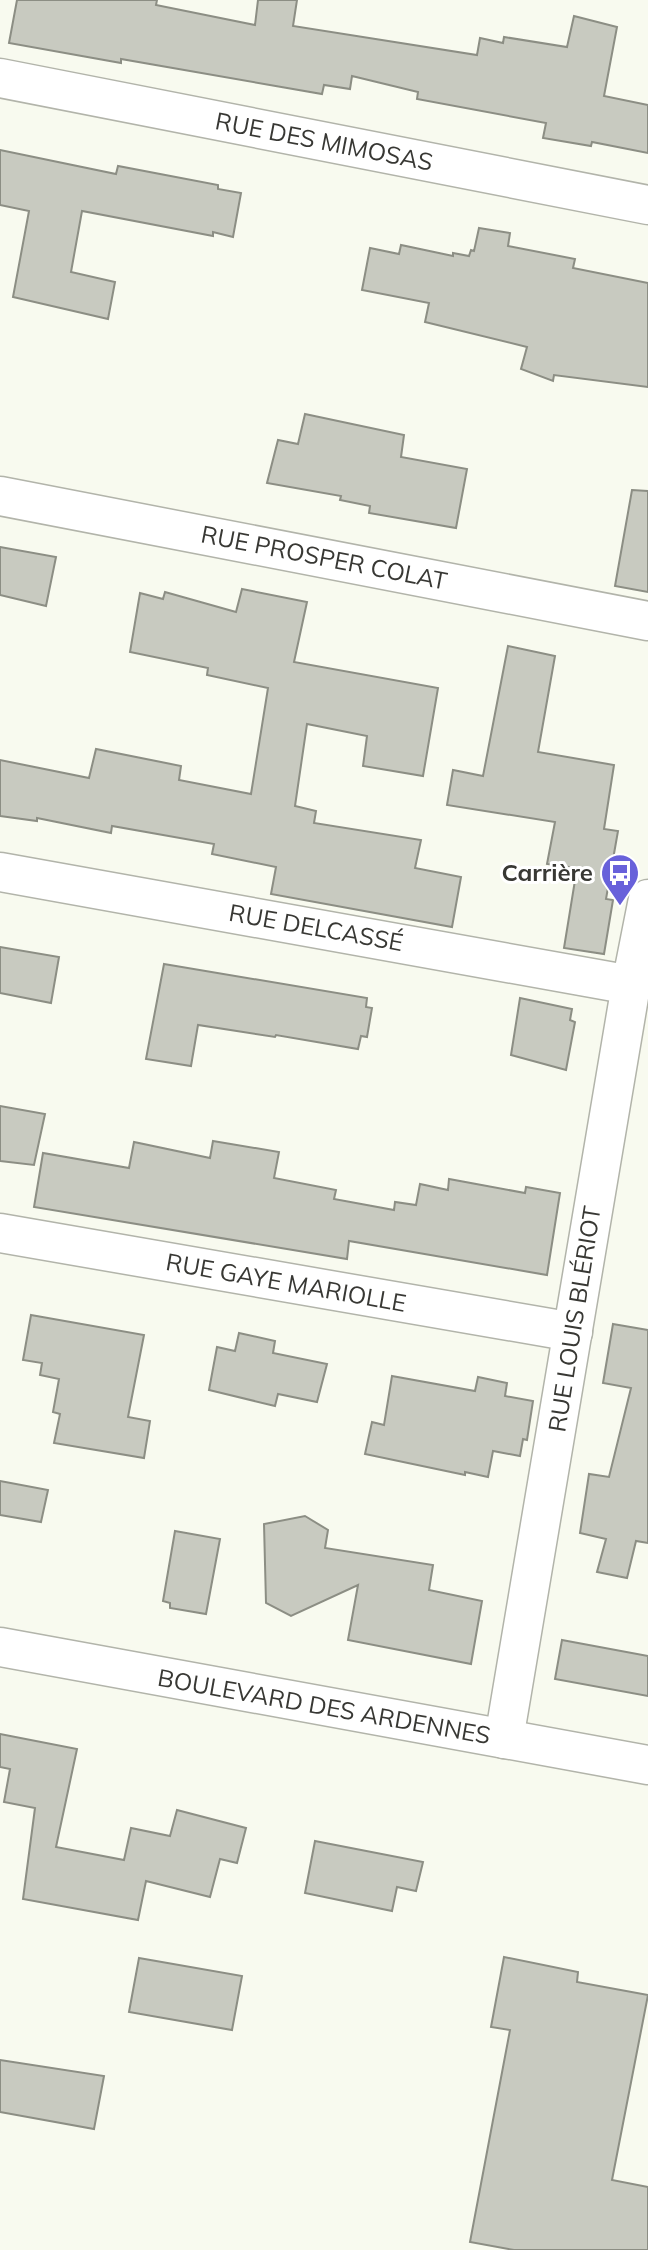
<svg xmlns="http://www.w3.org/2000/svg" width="648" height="2250" font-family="Mulish,sans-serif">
<rect width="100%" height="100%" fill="#f8faef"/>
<!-- building -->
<g fill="#c8cac0" stroke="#8c8e84" stroke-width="2">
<path d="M 17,0 L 157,0 L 156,5 L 255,25 L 258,0 L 297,0 L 293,26 L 477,55 L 480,38 L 503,43 L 504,37 L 567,47 L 574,16 L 617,27 L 604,96 L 648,105 L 648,153 L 592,142 L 591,146 L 543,138 L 546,123 L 417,99 L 418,92 L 352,76 L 350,89 L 324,85 L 322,94 L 121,59 L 121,63 L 9,43 Z"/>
<path d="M 0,150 L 116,174 L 118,166 L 218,185 L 218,189 L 241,193 L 233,237 L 213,232 L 213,236 L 82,211 L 71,272 L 115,282 L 108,319 L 13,297 L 29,211 L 0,205 Z"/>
<path d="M 479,228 L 510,233 L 508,246 L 575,259 L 573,268 L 648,283 L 648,387 L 554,375 L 553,381 L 521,369 L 527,347 L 425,322 L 429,303 L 362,290 L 370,248 L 399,254 L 401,245 L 453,256 L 453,253 L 469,256 L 471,250 L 474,251 Z"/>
<path d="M 305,414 L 404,435 L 401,457 L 467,469 L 456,528 L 369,513 L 370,506 L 340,500 L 341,496 L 267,483 L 278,440 L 298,444 Z"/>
<path d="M 632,490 L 648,491 L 648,592 L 615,586 Z"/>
<path d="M 0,547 L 56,557 L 46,606 L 0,595 Z"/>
<path d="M 242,589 L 307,602 L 294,662 L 438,688 L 423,776 L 363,766 L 367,736 L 307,724 L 295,806 L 316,811 L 314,823 L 421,840 L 415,868 L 461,877 L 452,927 L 271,894 L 276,867 L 212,854 L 214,844 L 112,826 L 111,833 L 37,818 L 37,821 L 0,816 L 0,760 L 89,778 L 96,749 L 181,766 L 179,780 L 251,794 L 268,688 L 207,675 L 208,668 L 130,652 L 140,593 L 163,599 L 165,592 L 236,612 Z"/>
<path d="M 508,646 L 555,656 L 538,752 L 614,765 L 604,829 L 618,831 L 606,899 L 613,900 L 604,954 L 564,948 L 577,868 L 547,864 L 555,822 L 447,805 L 453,770 L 483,776 Z"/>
<path d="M 0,947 L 59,957 L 51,1003 L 0,993 Z"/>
<path d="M 164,964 L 367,998 L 366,1007 L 372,1008 L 367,1037 L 361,1036 L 358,1049 L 276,1035 L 275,1037 L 198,1025 L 191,1066 L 146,1059 Z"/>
<path d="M 520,998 L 572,1009 L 570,1020 L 575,1022 L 566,1070 L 511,1055 Z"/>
<path d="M 0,1106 L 45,1114 L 34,1165 L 0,1161 Z"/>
<path d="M 213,1141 L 279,1152 L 274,1178 L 336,1190 L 334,1199 L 394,1210 L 395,1202 L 416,1205 L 420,1184 L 448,1190 L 449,1179 L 525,1193 L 526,1187 L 560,1193 L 547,1275 L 349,1241 L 347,1259 L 34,1207 L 43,1153 L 129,1168 L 134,1142 L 210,1158 Z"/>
<path d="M 31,1315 L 144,1335 L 128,1417 L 150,1421 L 144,1458 L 54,1443 L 60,1414 L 53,1412 L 59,1379 L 40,1375 L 42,1363 L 23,1360 Z"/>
<path d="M 613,1324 L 648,1330 L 648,1543 L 636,1541 L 627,1578 L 597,1572 L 606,1539 L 580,1533 L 589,1474 L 609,1477 L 631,1388 L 603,1383 Z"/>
<path d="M 239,1333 L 275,1341 L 273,1353 L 327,1364 L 317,1402 L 278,1394 L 275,1406 L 209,1390 L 217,1347 L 235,1351 Z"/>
<path d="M 392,1376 L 475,1391 L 478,1377 L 507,1383 L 505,1396 L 533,1401 L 527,1440 L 523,1439 L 520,1456 L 493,1451 L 488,1477 L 465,1472 L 465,1475 L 365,1454 L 372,1422 L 384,1425 Z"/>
<path d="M 0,1481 L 48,1490 L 41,1522 L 0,1515 Z"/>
<path d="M 305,1516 L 328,1530 L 325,1548 L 433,1565 L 429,1590 L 482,1601 L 471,1664 L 348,1640 L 358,1585 L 291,1616 L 266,1603 L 264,1524 Z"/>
<path d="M 175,1531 L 220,1539 L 206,1614 L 170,1608 L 170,1603 L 163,1601 Z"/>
<path d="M 562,1640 L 648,1656 L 648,1696 L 555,1679 Z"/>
<path d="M 0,1734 L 77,1749 L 56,1847 L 124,1860 L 131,1828 L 170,1836 L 177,1810 L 246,1828 L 237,1863 L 220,1859 L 210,1897 L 146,1881 L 138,1920 L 23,1899 L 35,1808 L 4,1802 L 10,1769 L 0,1767 Z"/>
<path d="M 315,1841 L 423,1862 L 416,1891 L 397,1887 L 392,1911 L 305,1893 Z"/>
<path d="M 504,1957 L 578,1972 L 577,1982 L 648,1995 L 612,2180 L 648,2187 L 648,2250 L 514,2250 L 470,2242 L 510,2030 L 491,2027 Z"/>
<path d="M 139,1958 L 242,1976 L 232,2030 L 129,2012 Z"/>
<path d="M 0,2060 L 104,2076 L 94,2129 L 0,2112 Z"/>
</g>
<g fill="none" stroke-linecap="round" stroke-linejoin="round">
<defs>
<g id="street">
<path d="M 0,78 L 648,205"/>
<path d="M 0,496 L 648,621"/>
<path d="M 0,872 L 631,985"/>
<path d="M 0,1233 L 573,1332"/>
<path d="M 504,1739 L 631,985 L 648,899"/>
</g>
<path id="secondary" d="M 0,1647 L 648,1765"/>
</defs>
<!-- street casing -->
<use href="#street" stroke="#b2b4aa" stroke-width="41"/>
<!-- secondary casing -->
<use href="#secondary" stroke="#b2b4aa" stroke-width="41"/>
<!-- street -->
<use href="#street" stroke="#fff" stroke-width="38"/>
<!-- secondary -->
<use href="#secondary" stroke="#fff" stroke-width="38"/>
</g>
<!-- icons -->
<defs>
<symbol id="bus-pin" viewBox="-11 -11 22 30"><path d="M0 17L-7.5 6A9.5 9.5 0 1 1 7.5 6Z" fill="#6861da" stroke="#fff"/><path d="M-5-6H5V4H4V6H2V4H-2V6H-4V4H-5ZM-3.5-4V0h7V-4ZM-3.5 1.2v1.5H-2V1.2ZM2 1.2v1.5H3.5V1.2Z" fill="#fff"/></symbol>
</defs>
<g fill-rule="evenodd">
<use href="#bus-pin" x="598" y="851" width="44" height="60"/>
</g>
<g text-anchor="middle" stroke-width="6" stroke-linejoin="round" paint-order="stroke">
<!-- street labels -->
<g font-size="24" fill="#383834" stroke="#fff">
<text transform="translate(324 142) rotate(11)" y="8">RUE DES MIMOSAS</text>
<text transform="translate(324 558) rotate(11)" y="8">RUE PROSPER COLAT</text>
<text transform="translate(316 928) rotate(10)" y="8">RUE DELCASSÉ</text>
<text transform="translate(286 1283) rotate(10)" y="8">RUE GAYE MARIOLLE</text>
<text transform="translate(575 1319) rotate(-81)" y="8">RUE LOUIS BLÉRIOT</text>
<text transform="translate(324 1707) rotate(10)" y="8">BOULEVARD DES ARDENNES</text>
</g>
<!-- poi labels -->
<g font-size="24" font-weight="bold" fill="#383834" stroke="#fff" text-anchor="end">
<text x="593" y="881">Carrière</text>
</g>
</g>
</svg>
